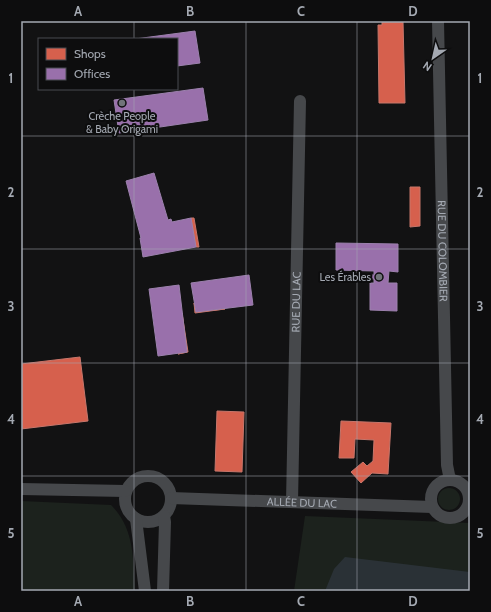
<svg xmlns="http://www.w3.org/2000/svg" width="491" height="612" font-family="Cabin,sans-serif">
<rect width="100%" height="100%" fill="#121213"/>
<!-- green -->
<g fill="#1c221d">
<circle cx="449" cy="499" r="11"/>
<path d="M 21,501 L 111,505 C 135,529 133,559 135,591 L 21,591 Z"/>
<path d="M 305,516 L 470,523 L 470,591 L 294,591 Z"/>
</g>
<!-- water -->
<path fill="#2a3136" d="M 345,557 L 470,572 L 470,591 L 325,591 L 334,569 Z"/>
<!-- shops -->
<g fill="#d6604d" stroke="#c7766b">
<path d="M 382,21 L 403,21 L 405,103 L 379,103 L 378,25 L 382,25 Z"/>
<path d="M 410,187 L 420,187 L 420,226 L 410,227 Z"/>
<path d="M 191,218 L 194,218 L 199,247 L 196,247 Z"/>
<path d="M 194,303 L 196,312 L 225,309 L 195,313 Z"/>
<path d="M 182,313 L 188,352 L 178,354 L 187,352 Z"/>
<path d="M 80,357 L 88,421 L 21,429 L 21,364 Z"/>
<path d="M 217,411 L 244,412 L 242,472 L 215,471 Z"/>
<path d="M 341,421 L 391,423 L 388,474 L 372,473 L 361,483 L 351,472 L 363,462 L 367,466 L 373,461 L 374,440 L 355,439 L 354,458 L 339,458 Z"/>
</g>
<!-- offices -->
<g fill="#9970ab" stroke="#9c81ad">
<path d="M 195,31 L 200,63 L 177,66 L 177,39 L 135,39 Z"/>
<path d="M 203,88 L 208,120 L 119,133 L 114,100 Z"/>
<path d="M 154,173 L 168,220 L 171,219 L 172,222 L 191,218 L 196,247 L 143,257 L 140,238 L 141,238 L 126,181 Z"/>
<path d="M 336,243 L 398,244 L 398,272 L 389,271 L 388,283 L 397,283 L 397,311 L 370,310 L 370,283 L 374,283 L 374,279 L 370,279 L 370,275 L 374,275 L 374,271 L 336,270 Z"/>
<path d="M 249,275 L 253,305 L 196,312 L 191,283 Z"/>
<path d="M 179,285 L 187,352 L 158,356 L 149,289 Z"/>
</g>
<g fill="none" stroke-linecap="round" stroke-linejoin="round">
<!-- minor -->
<g stroke="#46484b" stroke-width="12">
<path id="s1" d="M 438,21 L 447,465 L 450,480"/>
<circle cx="148" cy="499" r="23"/>
<circle cx="450" cy="499" r="19"/>
<path d="M 21,489 L 125,491"/>
<path id="s2" d="M 171,498 L 432,507"/>
<path id="s3" d="M 292,502 L 300,101"/>
<path d="M 136,519 L 145,591"/>
<path d="M 163,591 L 165,522 L 164,516"/>
</g>
</g>
<!-- grid -->
<path fill="none" stroke="#a4a9b2" stroke-width="1" stroke-opacity="0.55" d="M 134,21 L 134,39M 246,21 L 246,591M 357,21 L 357,591M 134,89 L 134,591M 21,136 L 470,136M 21,249 L 470,249M 21,363 L 470,363M 21,476 L 470,476"/>
<!-- markers -->
<g fill="#71747a" stroke="#0d0d0e" stroke-width="1.5">
<circle cx="122" cy="103" r="4"/>
<circle cx="379" cy="277" r="4"/>
</g>
<g text-anchor="middle" stroke-width="4" stroke-linejoin="round" paint-order="stroke">
<!-- poi labels -->
<g font-size="11" fill="#a4a9b2" stroke="#0d0d0e">
<text x="122" y="120">Crèche People<tspan x="122" dy="13">&amp; Baby Origami</tspan></text>
<text x="371" y="281" text-anchor="end">Les Érables</text>
</g>
<!-- street labels -->
<g font-size="11" fill="#a4a9b2" stroke="#0d0d0e">
<text dy="4" stroke="none"><textPath href="#s1" startOffset="230">RUE DU COLOMBIER</textPath></text>
<text dy="4" stroke="none"><textPath href="#s3" startOffset="200">RUE DU LAC</textPath></text>
<text dy="4" stroke="none"><textPath href="#s2" startOffset="131">ALLÉE DU LAC</textPath></text>
</g>
</g>
<!-- border -->
<rect width="491" height="612" fill="none" stroke="#0d0d0e" stroke-width="44"/>
<!-- legend -->
<rect x="38" y="38" width="140" height="52" fill="#0d0d0e" stroke="#494b50"/>
<rect x="46" y="48" width="20" height="12" fill="#d6604d" stroke="#494b50"/>
<text x="74" y="58" font-size="12" fill="#a4a9b2">Shops</text>
<rect x="46" y="68" width="20" height="12" fill="#9970ab" stroke="#494b50"/>
<text x="74" y="78" font-size="12" fill="#a4a9b2">Offices</text>
<!-- north arrow -->
<g transform="translate(433 58) rotate(214)" stroke="#0d0d0e" stroke-width="3" paint-order="stroke">
<path d="M0-3L7 15L0 10L-7 15Z" fill="#a4a9b2"/>
<text y="-6" font-size="11" font-weight="bold" text-anchor="middle" fill="#a4a9b2">N</text>
</g>
<rect x="22" y="22" width="447" height="568" fill="none" stroke="#a4a9b2" stroke-width="1.5"/>
<g font-size="13" text-anchor="middle" font-weight="bold" fill="#a4a9b2">
<text x="78" y="16">A</text>
<text x="190" y="16">B</text>
<text x="301" y="16">C</text>
<text x="413" y="16">D</text>
<text x="11" y="83">1</text>
<text x="480" y="83">1</text>
<text x="11" y="197">2</text>
<text x="480" y="197">2</text>
<text x="11" y="311">3</text>
<text x="480" y="311">3</text>
<text x="11" y="424">4</text>
<text x="480" y="424">4</text>
<text x="11" y="538">5</text>
<text x="480" y="538">5</text>
<text x="78" y="606">A</text>
<text x="190" y="606">B</text>
<text x="301" y="606">C</text>
<text x="413" y="606">D</text>
</g>
</svg>
